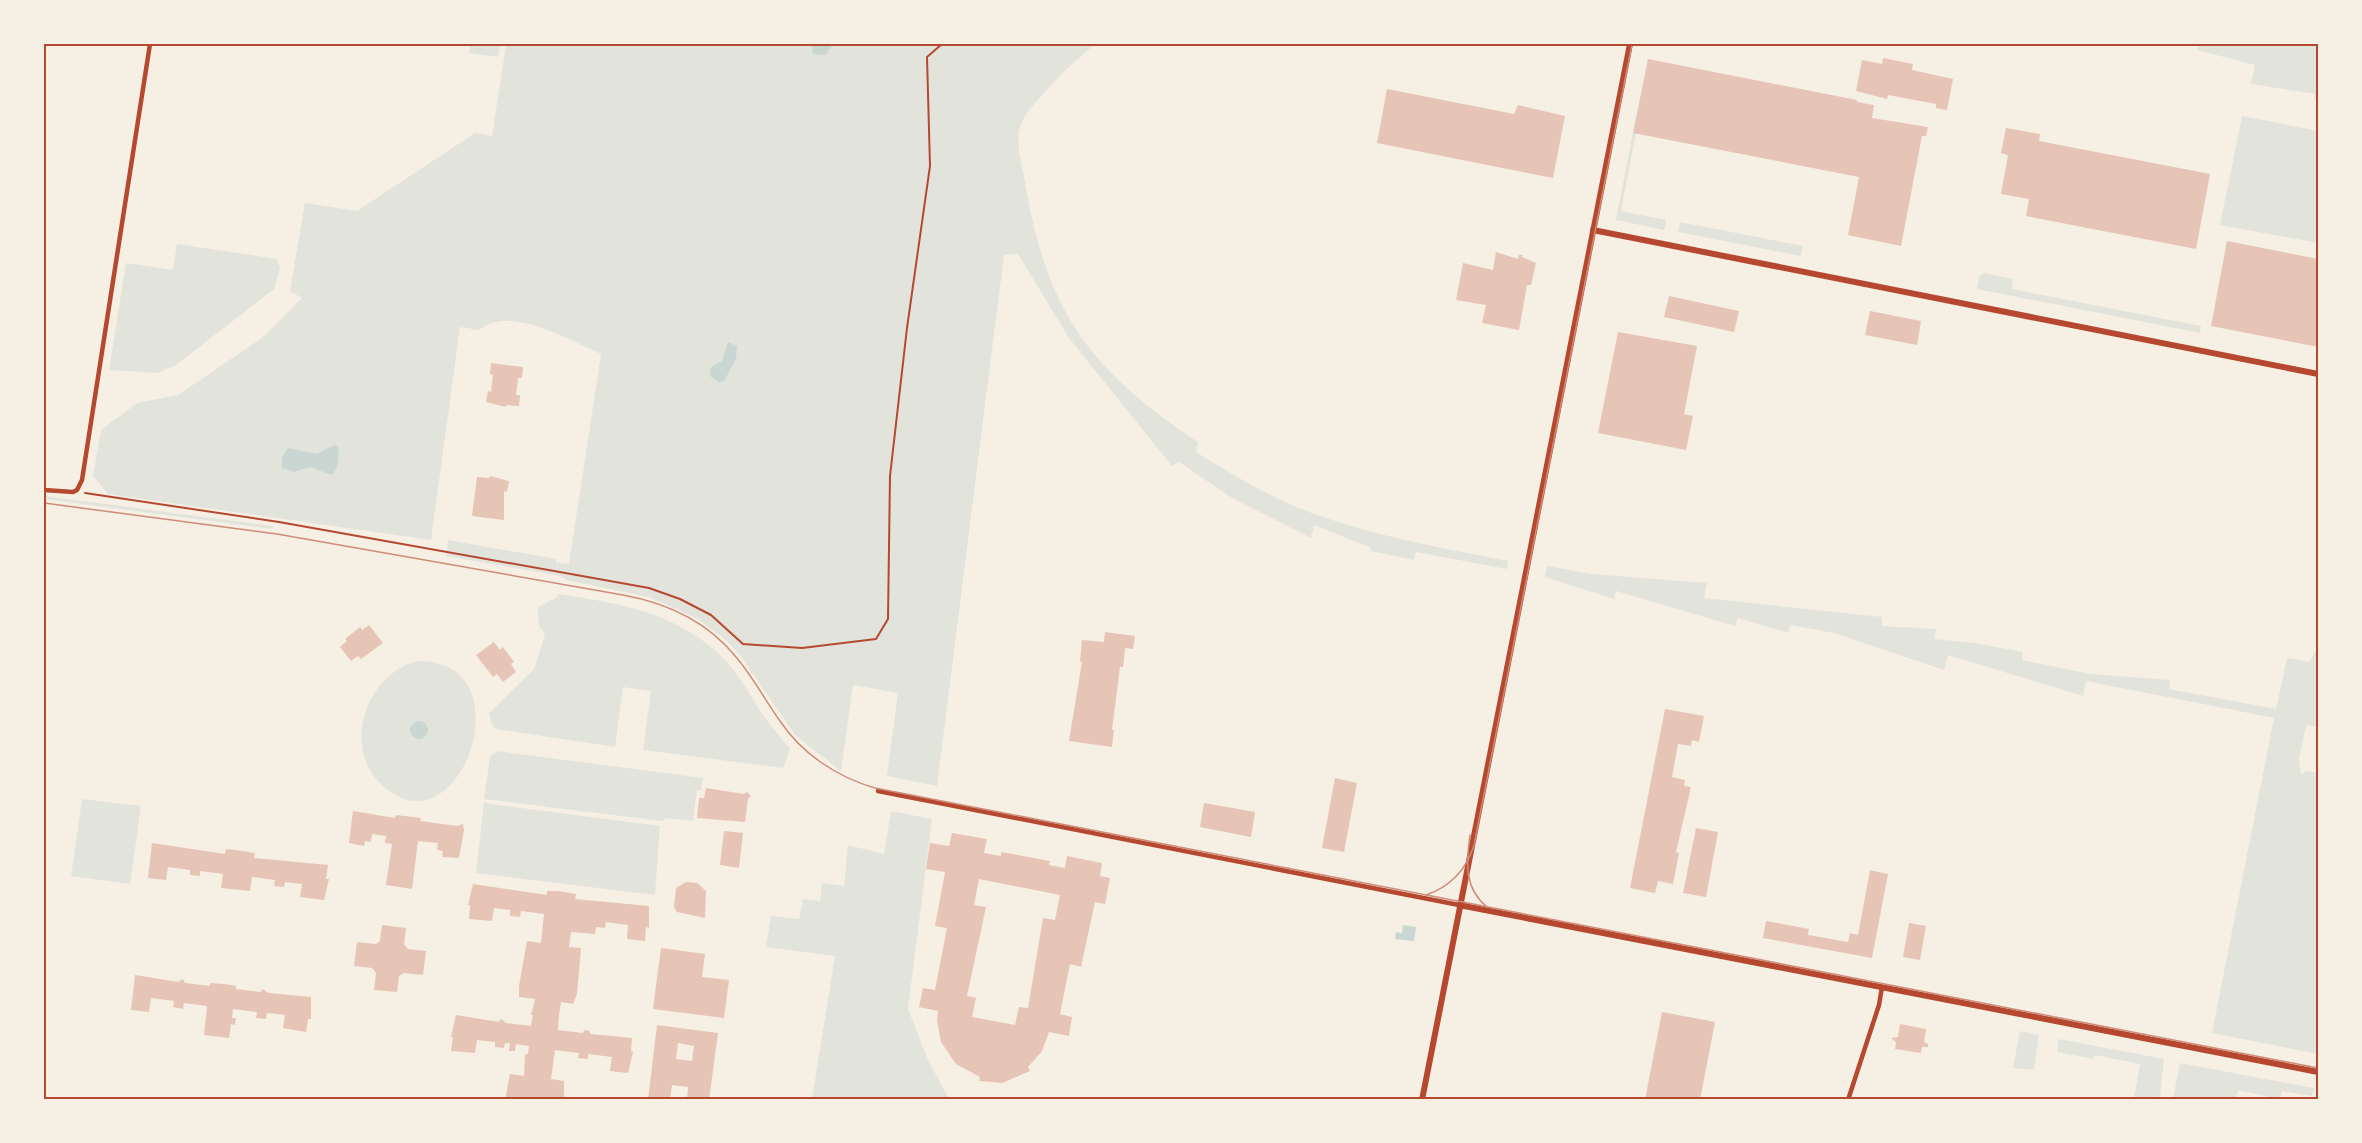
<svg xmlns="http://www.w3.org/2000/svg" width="2362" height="1143" font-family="Inter,sans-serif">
<rect width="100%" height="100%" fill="#f6efe4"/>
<!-- green -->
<g fill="#e2e4dc">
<path d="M 470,44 L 500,44 L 498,57 L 469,53 Z"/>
<path d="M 506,44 L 1093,44 C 1089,51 1078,58 1071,65 C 1059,77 1026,109 1021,124 C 1014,142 1023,169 1026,187 C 1047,314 1093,372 1198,442 L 1196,452 C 1238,478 1279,503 1326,518 C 1385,538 1447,549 1508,561 L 1507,569 L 1416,552 L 1414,560 L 1371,551 L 1371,548 L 1314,525 L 1311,538 L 1232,498 L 1179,462 L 1172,466 L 1069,338 L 1018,254 L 1004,255 L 937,786 L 887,776 L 898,693 L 853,685 L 841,771 L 795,735 L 742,658 L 728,642 L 698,619 L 649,597 L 566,580 L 560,576 L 446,556 L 448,540 L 556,559 L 556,563 L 569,564 L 601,354 C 571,341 510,304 479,330 L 460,327 L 431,540 L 108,494 L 93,476 L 101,430 L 137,403 L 178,395 L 262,338 L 302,298 L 290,291 L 305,203 L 357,211 L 475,133 L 492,136 Z"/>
<path d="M 2200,44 L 2318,44 L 2318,100 L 2314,99 L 2315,94 L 2251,84 L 2255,65 L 2197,50 Z"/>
<path d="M 2242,116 L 2318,131 L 2318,243 L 2220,225 Z"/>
<path d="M 1633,132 L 1636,133 L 1621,211 L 1666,220 L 1664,230 L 1616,220 Z"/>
<path d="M 1680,222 L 1803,246 L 1801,256 L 1678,232 Z"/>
<path d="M 177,244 L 277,259 L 280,267 L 274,289 L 176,365 L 157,373 L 109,370 L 126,263 L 173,270 Z"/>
<path d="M 1984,273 L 2013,279 L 2012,289 L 2201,326 L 2200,333 L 1977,289 L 1979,277 Z"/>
<path d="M 44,496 L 273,526 L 273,529 L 44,499 Z"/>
<path d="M 1547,566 L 1591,574 L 1707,583 L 1704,598 L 1882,617 L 1882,626 L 1936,629 L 1934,639 L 1974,643 L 2023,652 L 2022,660 L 2091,674 L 2170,680 L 2169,689 L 2276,709 L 2287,658 L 2310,662 L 2315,651 L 2318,651 L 2318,727 L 2306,725 L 2299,759 L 2301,774 L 2307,771 L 2318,773 L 2318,1054 L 2212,1033 L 2274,718 L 2086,681 L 2083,696 L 1948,655 L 1944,670 L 1834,633 L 1790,625 L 1788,633 L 1738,618 L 1735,626 L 1616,591 L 1614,599 L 1545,577 Z"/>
<path d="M 558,594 C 620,603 680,613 725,660 C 739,674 748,692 759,709 C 768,723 780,736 790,749 L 783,768 L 643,750 L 651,691 L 623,687 L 615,747 L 496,729 L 492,725 L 489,713 L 534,669 L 545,634 L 539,626 L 538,607 L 557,597 Z"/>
<path d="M 417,661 C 530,659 459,858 382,785 C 341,747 366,674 417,661 Z"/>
<path d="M 497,751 L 703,778 L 701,790 L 697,790 L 693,821 L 666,818 L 662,821 L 484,799 L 490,757 Z"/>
<path d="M 82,799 L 141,806 L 130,884 L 71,876 Z"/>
<path d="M 484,803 L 660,826 L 655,895 L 476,873 Z"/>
<path d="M 891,811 L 932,819 L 908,1009 L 928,1060 L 949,1099 L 812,1099 L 835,956 L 766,947 L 771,916 L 799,919 L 803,899 L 820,901 L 822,883 L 844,886 L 848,845 L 884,854 Z"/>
<path d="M 2020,1031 L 2039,1035 L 2034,1070 L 2013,1068 Z"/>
<path d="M 2059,1039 L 2164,1059 L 2160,1096 L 2153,1099 L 2134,1099 L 2140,1064 L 2095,1055 L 2093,1059 L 2057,1052 Z"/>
<path d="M 2180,1063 L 2314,1088 L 2312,1096 L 2282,1091 L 2280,1099 L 2238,1090 L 2236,1099 L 2221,1097 L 2173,1099 Z"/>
</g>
<!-- water -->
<g fill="#c9d6d2">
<path d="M 811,44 L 833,44 L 826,55 L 813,54 Z"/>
<path d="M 728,342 L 737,346 L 736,359 L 724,381 L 719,382 L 710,376 L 711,367 L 722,361 Z"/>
<path d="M 334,445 L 338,446 C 339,455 339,468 332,475 L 310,467 L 294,472 L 282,468 L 282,457 L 288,448 L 317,454 Z"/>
<circle cx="419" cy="730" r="9"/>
<path d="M 1403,925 L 1416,927 L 1414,941 L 1395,939 L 1396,932 L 1402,933 Z"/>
</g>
<!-- building -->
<g fill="#e6c5b7" fill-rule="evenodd">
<path d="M 1883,58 L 1913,64 L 1912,70 L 1953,79 L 1947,110 L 1936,108 L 1936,104 L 1888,95 L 1887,99 L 1856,91 L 1862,60 L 1882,64 Z"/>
<path d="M 1648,59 L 1857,100 L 1857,102 L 1874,105 L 1872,118 L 1928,127 L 1926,136 L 1922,136 L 1901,246 L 1848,235 L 1859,177 L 1633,133 Z"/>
<path d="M 1387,89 L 1514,114 L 1518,105 L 1565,116 L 1553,178 L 1377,143 Z"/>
<path d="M 2006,128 L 2040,134 L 2039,141 L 2210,174 L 2196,249 L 2026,216 L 2029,199 L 2001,194 L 2008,155 L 2001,153 Z"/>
<path d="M 2227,241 L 2318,259 L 2318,347 L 2211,326 Z"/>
<path d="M 1496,252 L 1518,259 L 1519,255 L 1523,255 L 1522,257 L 1536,263 L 1531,285 L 1527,285 L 1519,330 L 1482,323 L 1486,305 L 1456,300 L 1463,263 L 1493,270 Z"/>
<path d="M 1669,296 L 1739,311 L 1734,332 L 1664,317 Z"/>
<path d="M 1870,311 L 1921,321 L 1917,345 L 1865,335 Z"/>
<path d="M 1618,332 L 1697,346 L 1684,414 L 1693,416 L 1686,450 L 1598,433 Z"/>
<path d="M 491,363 L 523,367 L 522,378 L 518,378 L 516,395 L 520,395 L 519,406 L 506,405 L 506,407 L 486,402 L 488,391 L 491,392 L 493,375 L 490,374 Z"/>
<path d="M 490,476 L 509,481 L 507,492 L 504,491 L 504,520 L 472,516 L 477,477 L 489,478 Z"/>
<path d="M 369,625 L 383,643 L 361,659 L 358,656 L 351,661 L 340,647 L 347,641 L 345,639 L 360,627 L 362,630 Z"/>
<path d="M 1105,632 L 1135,636 L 1133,649 L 1125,648 L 1123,667 L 1120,667 L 1112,730 L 1114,730 L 1112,747 L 1069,741 L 1082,662 L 1080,661 L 1082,640 L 1104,642 Z"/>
<path d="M 494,642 L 500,650 L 503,647 L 514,662 L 511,664 L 516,672 L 503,682 L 497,674 L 493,677 L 476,655 Z"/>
<path d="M 1665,709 L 1704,716 L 1699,742 L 1692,740 L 1691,746 L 1678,744 L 1672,777 L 1685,780 L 1684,786 L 1691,787 L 1676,852 L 1679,853 L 1673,884 L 1658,881 L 1655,893 L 1630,888 Z"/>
<path d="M 1335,778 L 1357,783 L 1344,852 L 1322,848 Z"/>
<path d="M 706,788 L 744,794 L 747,792 L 751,796 L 748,799 L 745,822 L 697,818 L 699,798 L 704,798 Z"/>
<path d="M 1204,803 L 1255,812 L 1251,837 L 1200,827 Z"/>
<path d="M 353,811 L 395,818 L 396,815 L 421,818 L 420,821 L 457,826 L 463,824 L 464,830 L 459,858 L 442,857 L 443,851 L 437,850 L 438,843 L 418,841 L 412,889 L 386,885 L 392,844 L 385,843 L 386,836 L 372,834 L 371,842 L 365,841 L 364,846 L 349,843 Z"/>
<path d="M 1696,828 L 1718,832 L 1706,897 L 1683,893 Z"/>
<path d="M 724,831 L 743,833 L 739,868 L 720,865 Z"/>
<path d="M 952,833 L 987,839 L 984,853 L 1001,856 L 1001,852 L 1050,861 L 1049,865 L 1065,868 L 1067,856 L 1102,863 L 1100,876 L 1110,878 L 1105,904 L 1095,902 L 1081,967 L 1070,964 L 1060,1014 L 1072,1017 L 1069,1036 L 1049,1032 L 1042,1051 L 1028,1067 L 1030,1071 L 1002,1083 L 979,1081 L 980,1077 L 956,1064 L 941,1042 L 937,1021 L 938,1011 L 919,1007 L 923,988 L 935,990 L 947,928 L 935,926 L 945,872 L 926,869 L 930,843 L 949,846 ZM 979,879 L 1060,895 L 1055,920 L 1043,918 L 1028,1008 L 1019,1007 L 1015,1025 L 972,1017 L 976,998 L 967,996 L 986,907 L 974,905 Z"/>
<path d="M 152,843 L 225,854 L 226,849 L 236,850 L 255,853 L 254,858 L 328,865 L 326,879 L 329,879 L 324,900 L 300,897 L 302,884 L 285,882 L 284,887 L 274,886 L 275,880 L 252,877 L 250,891 L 221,888 L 223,874 L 200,871 L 200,876 L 190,875 L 190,870 L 168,867 L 166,880 L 148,878 Z"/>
<path d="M 1870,870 L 1888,874 L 1872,958 L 1763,938 L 1766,921 L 1809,929 L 1808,935 L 1848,942 L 1850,933 L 1858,935 Z"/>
<path d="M 686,882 L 697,883 L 706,891 L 705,918 L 677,912 L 674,907 L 676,888 Z"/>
<path d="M 473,884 L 547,895 L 547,891 L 558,891 L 576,894 L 575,899 L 649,906 L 649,928 L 646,927 L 645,941 L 627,939 L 628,925 L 606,922 L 605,928 L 596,927 L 595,934 L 571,932 L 569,947 L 581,948 L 577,994 L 573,1004 L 561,1002 L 559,1015 L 558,1030 L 583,1033 L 584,1030 L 590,1031 L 590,1034 L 632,1038 L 631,1051 L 633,1052 L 628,1073 L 610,1071 L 612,1057 L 588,1054 L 588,1059 L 578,1058 L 579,1053 L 555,1050 L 551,1079 L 564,1081 L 564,1100 L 505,1100 L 510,1074 L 524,1076 L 525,1054 L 528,1054 L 529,1046 L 516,1044 L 515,1051 L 509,1051 L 510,1043 L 505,1043 L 504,1048 L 495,1047 L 495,1042 L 477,1040 L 475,1053 L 451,1051 L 453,1037 L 451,1037 L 456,1015 L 499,1022 L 501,1019 L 506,1023 L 531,1026 L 533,1015 L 531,1015 L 535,999 L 519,997 L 519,986 L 527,941 L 541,943 L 544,914 L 521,911 L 520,917 L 510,916 L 510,910 L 494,908 L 492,921 L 469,919 L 470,905 L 468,905 Z"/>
<path d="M 1909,923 L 1926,926 L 1920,960 L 1903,957 Z"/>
<path d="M 382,925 L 406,928 L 404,944 L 408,949 L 426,951 L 423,975 L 404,973 L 399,976 L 397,992 L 374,990 L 376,973 L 372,968 L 354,966 L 357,942 L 376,944 L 380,941 Z"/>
<path d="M 661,948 L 705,954 L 702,977 L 729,980 L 724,1018 L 653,1009 Z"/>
<path d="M 135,975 L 178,982 L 183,979 L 185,983 L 210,986 L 210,983 L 224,984 L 236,986 L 236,989 L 260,992 L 263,989 L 268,993 L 311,997 L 311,1019 L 308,1019 L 306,1032 L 283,1028 L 285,1015 L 267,1013 L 266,1019 L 256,1018 L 257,1012 L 233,1009 L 232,1018 L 236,1018 L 235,1025 L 231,1024 L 229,1038 L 204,1035 L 207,1006 L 184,1003 L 183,1009 L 173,1007 L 174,1001 L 151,998 L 149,1012 L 131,1010 Z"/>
<path d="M 1662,1012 L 1715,1022 L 1700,1100 L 1645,1100 Z"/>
<path d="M 1900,1024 L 1926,1029 L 1924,1042 L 1928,1044 L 1928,1047 L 1922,1047 L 1921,1053 L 1895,1049 L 1896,1042 L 1891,1038 L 1898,1037 Z"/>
<path d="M 657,1025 L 718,1033 L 709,1100 L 687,1100 L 688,1087 L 672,1085 L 670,1100 L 648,1100 ZM 678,1043 L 694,1046 L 692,1061 L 676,1059 Z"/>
</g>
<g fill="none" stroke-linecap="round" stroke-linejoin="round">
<!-- path -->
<path stroke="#b5482f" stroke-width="2" d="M 85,493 L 279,522 L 649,588 L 680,599 L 711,615 L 743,644 L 802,648 L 876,639 L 888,619 L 890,476 L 907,328 L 930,166 L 927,57 L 942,44"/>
<!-- minor -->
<g stroke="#b5482f" stroke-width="4.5">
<path d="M 44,490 L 73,492 L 77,490 L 82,480 L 150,44"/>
<path d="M 878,791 L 1459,905"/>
<path d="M 1848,1100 L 1879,1005 L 1882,987"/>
</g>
<!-- tertiary -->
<g stroke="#b5482f" stroke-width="6">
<path d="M 1593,230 L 2318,374"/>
<path d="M 1459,905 L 2318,1072"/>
<path d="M 1422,1100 L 1630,44"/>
</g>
<!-- tram -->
<g stroke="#cf8b77" stroke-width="1.5">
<path d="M 44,503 L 277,534 L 623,595 C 667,603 707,621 736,657 C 753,677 765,700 780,721 C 802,754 837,777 875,788 L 2318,1068"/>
<path d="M 1470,835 C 1466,863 1464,888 1487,907"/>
<path d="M 1426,895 C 1450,887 1467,869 1474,845 L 1632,44"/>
</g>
</g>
<!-- border -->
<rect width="2362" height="1143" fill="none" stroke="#f6efe4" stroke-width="90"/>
<rect x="45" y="45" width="2272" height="1053" fill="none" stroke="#b5482f" stroke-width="2"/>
</svg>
